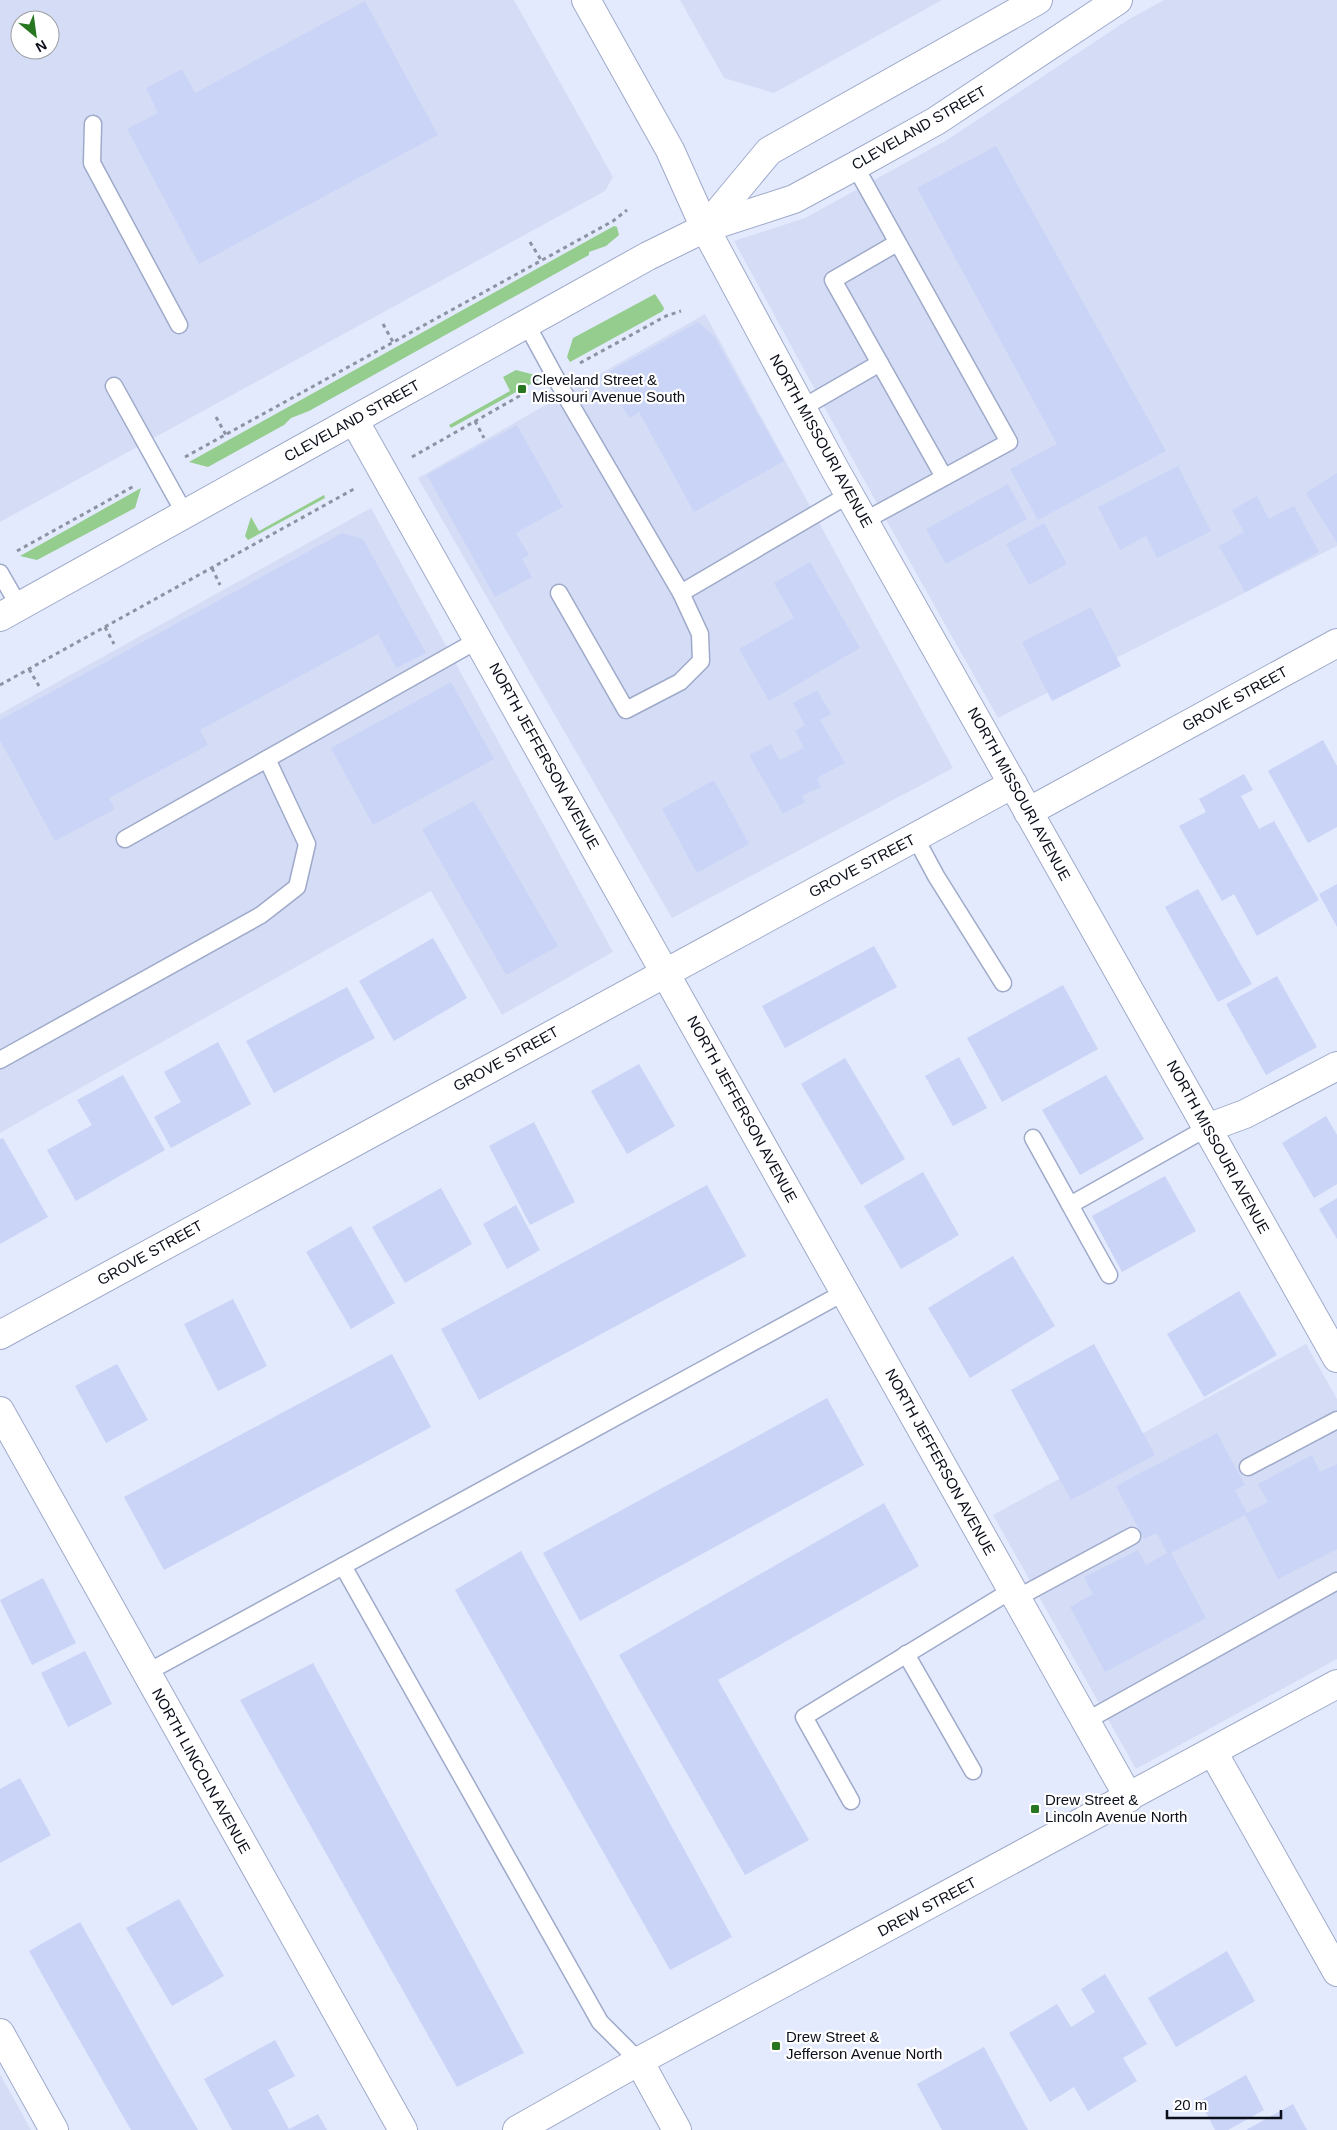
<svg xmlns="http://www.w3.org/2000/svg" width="1337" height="2130" font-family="Arial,sans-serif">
<rect width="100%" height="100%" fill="#e3eafe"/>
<!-- built -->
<g fill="#d5ddf6" fill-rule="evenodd">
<path d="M 0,0 L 514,0 L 613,177 L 605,191 L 0,522 ZM 20,20 L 50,20 L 50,50 L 20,50 Z"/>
<path d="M 680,0 L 942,0 L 774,93 L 724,78 Z"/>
<path d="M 1164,0 L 1337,0 L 1337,546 L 998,718 L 881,511 L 734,241 L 805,218 L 947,140 L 1126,21 Z"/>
<path d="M 705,314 L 953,768 L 672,918 L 418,478 Z"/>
<path d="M 371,508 L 613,952 L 502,1015 L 431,891 L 0,1133 L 0,714 Z"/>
<path d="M 1306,1344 L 1337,1399 L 1337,1659 L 1136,1769 L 993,1515 Z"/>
<path d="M 0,2074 L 31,2130 L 0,2130 Z"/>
</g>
<!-- green -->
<g fill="#94cd8d">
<path d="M 614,226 L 617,227 L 619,235 L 606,246 L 589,252 L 589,255 L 309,411 L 291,418 L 284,425 L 208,467 L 189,462 Z"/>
<path d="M 655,294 L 664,308 L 663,311 L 570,362 L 567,357 L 573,338 Z"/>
<path d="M 516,370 L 535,375 L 538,380 L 451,428 L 449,425 L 510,391 L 503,377 Z"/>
<path d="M 141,488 L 135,508 L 37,560 L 20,556 Z"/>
<path d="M 324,495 L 325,498 L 248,540 L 245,536 L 251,517 L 259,531 Z"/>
</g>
<!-- building -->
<g fill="#c9d4f6">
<path d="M 365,1 L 438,135 L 199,264 L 127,129 L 158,113 L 146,88 L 182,69 L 195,93 Z"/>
<path d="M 996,146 L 1166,451 L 1038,520 L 1010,469 L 1057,444 L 917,188 Z"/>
<path d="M 698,322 L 714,336 L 784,461 L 694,512 L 639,412 L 629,418 L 605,374 Z"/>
<path d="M 517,425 L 563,507 L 516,533 L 529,555 L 522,559 L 532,577 L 495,597 L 427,475 Z"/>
<path d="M 1178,466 L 1211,531 L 1157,558 L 1146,536 L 1120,550 L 1098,507 Z"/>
<path d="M 1337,473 L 1337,543 L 1306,493 Z"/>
<path d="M 1008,484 L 1027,519 L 946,564 L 926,529 Z"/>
<path d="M 1257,496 L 1269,519 L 1294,506 L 1319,552 L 1245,592 L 1219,546 L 1244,532 L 1232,510 Z"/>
<path d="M 1044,523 L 1067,564 L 1029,585 L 1006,544 Z"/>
<path d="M 342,533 L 363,539 L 426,653 L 396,668 L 378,634 L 200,730 L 208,745 L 109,798 L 115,809 L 55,841 L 0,740 L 0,720 Z"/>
<path d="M 810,562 L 860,648 L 769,701 L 739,649 L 794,618 L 774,583 Z"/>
<path d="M 1091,607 L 1121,666 L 1052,701 L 1022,642 Z"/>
<path d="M 451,682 L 494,759 L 373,825 L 331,748 Z"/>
<path d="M 817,690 L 831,714 L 820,720 L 845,763 L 817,778 L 821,787 L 802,796 L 805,802 L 783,814 L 749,755 L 771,744 L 780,760 L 804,748 L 795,731 L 805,725 L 793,703 Z"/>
<path d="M 1323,740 L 1337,766 L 1337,827 L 1308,843 L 1268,771 Z"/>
<path d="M 1244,774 L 1253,790 L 1241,796 L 1259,829 L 1274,821 L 1319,900 L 1257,936 L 1234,894 L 1222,901 L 1179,826 L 1206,812 L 1199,799 Z"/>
<path d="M 714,780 L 749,844 L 697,873 L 662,809 Z"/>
<path d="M 474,801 L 558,946 L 506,975 L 422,829 Z"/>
<path d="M 1337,884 L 1337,927 L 1319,894 Z"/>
<path d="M 1198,889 L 1252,984 L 1218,1002 L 1165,907 Z"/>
<path d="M 433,938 L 467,998 L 394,1041 L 359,981 Z"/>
<path d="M 874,946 L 897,987 L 785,1048 L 762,1006 Z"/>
<path d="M 1277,976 L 1317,1047 L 1266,1075 L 1226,1004 Z"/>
<path d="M 1063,985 L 1098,1049 L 1002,1102 L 967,1038 Z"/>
<path d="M 347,987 L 375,1038 L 274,1093 L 246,1041 Z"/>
<path d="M 218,1042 L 251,1104 L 171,1148 L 154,1117 L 181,1102 L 164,1072 Z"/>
<path d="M 959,1057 L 987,1108 L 953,1126 L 925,1076 Z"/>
<path d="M 845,1058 L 905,1159 L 861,1185 L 801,1084 Z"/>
<path d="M 639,1064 L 675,1126 L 627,1154 L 591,1091 Z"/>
<path d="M 123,1075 L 165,1150 L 76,1201 L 47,1150 L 92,1125 L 77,1100 Z"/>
<path d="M 1106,1075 L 1144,1139 L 1080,1175 L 1042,1110 Z"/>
<path d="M 1326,1116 L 1337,1135 L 1337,1184 L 1314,1198 L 1282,1143 Z"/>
<path d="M 534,1122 L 575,1202 L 530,1225 L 489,1146 Z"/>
<path d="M 3,1138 L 48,1217 L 0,1244 L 0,1139 Z"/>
<path d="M 923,1172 L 959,1235 L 901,1269 L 864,1206 Z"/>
<path d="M 1165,1176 L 1196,1231 L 1122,1272 L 1092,1216 Z"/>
<path d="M 707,1185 L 746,1256 L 479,1400 L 441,1329 Z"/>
<path d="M 441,1188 L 472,1244 L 405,1283 L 372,1227 Z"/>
<path d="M 1337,1198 L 1337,1239 L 1319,1209 Z"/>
<path d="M 516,1205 L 540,1250 L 507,1269 L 483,1224 Z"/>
<path d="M 351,1226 L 395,1303 L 351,1329 L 306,1252 Z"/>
<path d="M 1013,1256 L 1055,1326 L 970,1378 L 928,1308 Z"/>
<path d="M 1239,1291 L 1277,1355 L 1204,1397 L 1167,1334 Z"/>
<path d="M 233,1299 L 267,1366 L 218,1391 L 184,1324 Z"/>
<path d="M 1094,1344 L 1155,1455 L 1071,1500 L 1011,1390 Z"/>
<path d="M 392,1354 L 431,1427 L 164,1570 L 124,1497 Z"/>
<path d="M 117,1364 L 148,1420 L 106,1443 L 75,1386 Z"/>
<path d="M 827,1398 L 864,1465 L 580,1621 L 543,1553 Z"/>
<path d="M 1217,1433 L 1245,1485 L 1235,1490 L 1247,1513 L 1268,1502 L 1258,1484 L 1312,1455 L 1320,1472 L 1337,1464 L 1337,1549 L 1278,1579 L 1245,1515 L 1171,1553 L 1206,1618 L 1105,1672 L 1070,1607 L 1093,1594 L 1084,1577 L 1138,1550 L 1146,1565 L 1167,1553 L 1157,1533 L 1144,1539 L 1116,1486 Z"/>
<path d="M 884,1503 L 919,1566 L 718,1680 L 809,1840 L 745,1875 L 619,1655 Z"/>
<path d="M 521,1551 L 732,1937 L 670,1970 L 455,1590 Z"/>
<path d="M 43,1578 L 76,1643 L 32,1665 L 0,1600 Z"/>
<path d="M 85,1651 L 112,1704 L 68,1727 L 41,1673 Z"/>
<path d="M 313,1663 L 524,2053 L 457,2087 L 240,1700 Z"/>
<path d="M 20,1778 L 51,1835 L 0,1863 L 0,1789 Z"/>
<path d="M 179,1899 L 224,1976 L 172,2006 L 126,1928 Z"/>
<path d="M 80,1922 L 158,2061 L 198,2130 L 131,2130 L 61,2008 L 29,1951 Z"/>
<path d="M 1227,1951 L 1255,2001 L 1176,2047 L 1148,1998 Z"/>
<path d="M 1105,1974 L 1147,2044 L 1123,2058 L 1137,2081 L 1088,2111 L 1074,2087 L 1050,2102 L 1009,2033 L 1057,2004 L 1071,2027 L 1095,2012 L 1081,1989 Z"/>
<path d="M 275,2040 L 295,2076 L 268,2090 L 289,2129 L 318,2114 L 327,2130 L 232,2130 L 204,2079 Z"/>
<path d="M 984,2047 L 1028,2130 L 942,2130 L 917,2084 Z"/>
<path d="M 1246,2075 L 1264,2110 L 1228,2130 L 1215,2130 L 1200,2101 Z"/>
<path d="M 1293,2104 L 1307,2130 L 1246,2130 Z"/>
</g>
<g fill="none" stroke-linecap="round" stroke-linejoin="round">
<defs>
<g id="service">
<path d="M 93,124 L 92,163 L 179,325"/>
<path d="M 855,166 L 1009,442 L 864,521"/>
<path d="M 897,243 L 833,280 L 944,477"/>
<path d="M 527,325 L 564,393 L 681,593 L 850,494"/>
<path d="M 114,386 L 185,514"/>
<path d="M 802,408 L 880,363"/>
<path d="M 0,573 L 19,606"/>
<path d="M 559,593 L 626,710 L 680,682 L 701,661 L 700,634 L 681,593"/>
<path d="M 915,837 L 936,876 L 1003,983"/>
<path d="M 125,839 L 478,640"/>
<path d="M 0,1060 L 261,915 L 297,887 L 307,844 L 267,759"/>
<path d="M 1033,1138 L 1070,1205 L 1207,1128"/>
<path d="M 1070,1205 L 1109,1275"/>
<path d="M 1248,1467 L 1337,1420"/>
<path d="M 1017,1598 L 1132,1536"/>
<path d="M 906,1654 L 973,1771"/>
<path d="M 146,1673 L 343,1566"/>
<path d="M 1086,1721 L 1337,1581"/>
<path d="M 851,1801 L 804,1717 L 1012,1590"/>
<path d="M 639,2061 L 600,2022 L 343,1566 L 845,1292"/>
</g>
<g id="minor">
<path d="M 354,420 L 1129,1798"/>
<path d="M 1028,812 L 1337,643"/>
<path d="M 1207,1128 L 1245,1114 L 1337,1066"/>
<path d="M 0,1335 L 1013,784"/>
<path d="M 0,1411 L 403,2130"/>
<path d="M 1213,1752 L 1337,1972"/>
<path d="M 0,2033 L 54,2130"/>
<path d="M 639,2061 L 677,2130"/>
</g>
<g id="tertiary">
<path d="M 705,228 L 769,151 L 1038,0"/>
<path d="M 0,617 L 648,256 L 705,228 L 794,199 L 855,166 L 936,121 L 1118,0"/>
</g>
<g id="secondary">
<path d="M 586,0 L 670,150 L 705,228 L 833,466 L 1337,1358"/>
<path d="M 517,2130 L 639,2061 L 1337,1684"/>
</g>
</defs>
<!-- service casing -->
<use href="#service" stroke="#9faaca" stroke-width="19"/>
<!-- minor casing -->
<use href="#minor" stroke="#9faaca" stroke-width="30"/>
<!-- tertiary casing -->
<use href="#tertiary" stroke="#9faaca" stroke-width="30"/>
<!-- secondary casing -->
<use href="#secondary" stroke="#9faaca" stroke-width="30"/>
<!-- path -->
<g stroke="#8d93a3" stroke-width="3" stroke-dasharray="4 4" stroke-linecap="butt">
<path d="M 530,242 L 541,260"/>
<path d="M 383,324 L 393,342"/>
<path d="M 580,363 L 666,316 L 681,311"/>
<path d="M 216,417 L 226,435"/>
<path d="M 475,421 L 484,438"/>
<path d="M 185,457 L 613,221 L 627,210"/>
<path d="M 412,457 L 530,390"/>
<path d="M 17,551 L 136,485"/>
<path d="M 212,568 L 220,585"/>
<path d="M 105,627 L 114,644"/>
<path d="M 29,669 L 39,686"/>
<path d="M 0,685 L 354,489"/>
</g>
<!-- service -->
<use href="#service" stroke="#fff" stroke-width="16"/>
<!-- minor -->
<use href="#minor" stroke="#fff" stroke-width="28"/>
<!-- tertiary -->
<use href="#tertiary" stroke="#fff" stroke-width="28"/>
<!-- secondary -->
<use href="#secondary" stroke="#fff" stroke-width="28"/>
</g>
<!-- markers -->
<g fill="#277721" stroke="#fff" stroke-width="2">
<rect x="517" y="384" width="10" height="10" rx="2.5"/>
<rect x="1030" y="1804" width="10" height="10" rx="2.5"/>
<rect x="771" y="2041" width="10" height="10" rx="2.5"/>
</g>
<g text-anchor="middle" stroke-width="4.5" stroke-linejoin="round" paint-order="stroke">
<!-- street labels -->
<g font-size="15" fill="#0b0f1a" stroke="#fff">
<text transform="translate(919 128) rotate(-30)" y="5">CLEVELAND STREET</text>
<text transform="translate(352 421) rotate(-29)" y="5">CLEVELAND STREET</text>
<text transform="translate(821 441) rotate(61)" y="5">NORTH MISSOURI AVENUE</text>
<text transform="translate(1235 699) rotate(-29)" y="5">GROVE STREET</text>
<text transform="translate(544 756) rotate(61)" y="5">NORTH JEFFERSON AVENUE</text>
<text transform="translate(1019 794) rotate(61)" y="5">NORTH MISSOURI AVENUE</text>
<text transform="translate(862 866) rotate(-28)" y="5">GROVE STREET</text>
<text transform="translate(506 1059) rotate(-29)" y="5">GROVE STREET</text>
<text transform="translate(742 1109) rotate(61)" y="5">NORTH JEFFERSON AVENUE</text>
<text transform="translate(1218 1147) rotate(61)" y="5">NORTH MISSOURI AVENUE</text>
<text transform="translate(150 1253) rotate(-29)" y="5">GROVE STREET</text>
<text transform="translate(940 1462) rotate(61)" y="5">NORTH JEFFERSON AVENUE</text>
<text transform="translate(201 1771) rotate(61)" y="5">NORTH LINCOLN AVENUE</text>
<text transform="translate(927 1907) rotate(-28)" y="5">DREW STREET</text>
</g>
<!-- poi labels -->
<g font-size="15" fill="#0b0f1a" stroke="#fff" text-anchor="start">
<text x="532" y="385">Cleveland Street &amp;<tspan x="532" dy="17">Missouri Avenue South</tspan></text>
<text x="1045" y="1805">Drew Street &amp;<tspan x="1045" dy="17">Lincoln Avenue North</tspan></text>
<text x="786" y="2042">Drew Street &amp;<tspan x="786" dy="17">Jefferson Avenue North</tspan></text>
</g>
</g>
<!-- north arrow -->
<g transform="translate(35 35) rotate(151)"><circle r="24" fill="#ffffff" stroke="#9d9fa3"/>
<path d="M0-4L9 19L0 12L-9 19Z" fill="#277721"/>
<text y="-8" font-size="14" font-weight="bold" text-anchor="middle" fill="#0b0f1a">N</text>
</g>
<!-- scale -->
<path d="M1167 2110v8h114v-8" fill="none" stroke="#0b0f1a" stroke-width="2.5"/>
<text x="1174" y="2110" font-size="15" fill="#0b0f1a" stroke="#ffffff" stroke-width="4" paint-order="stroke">20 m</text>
</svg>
